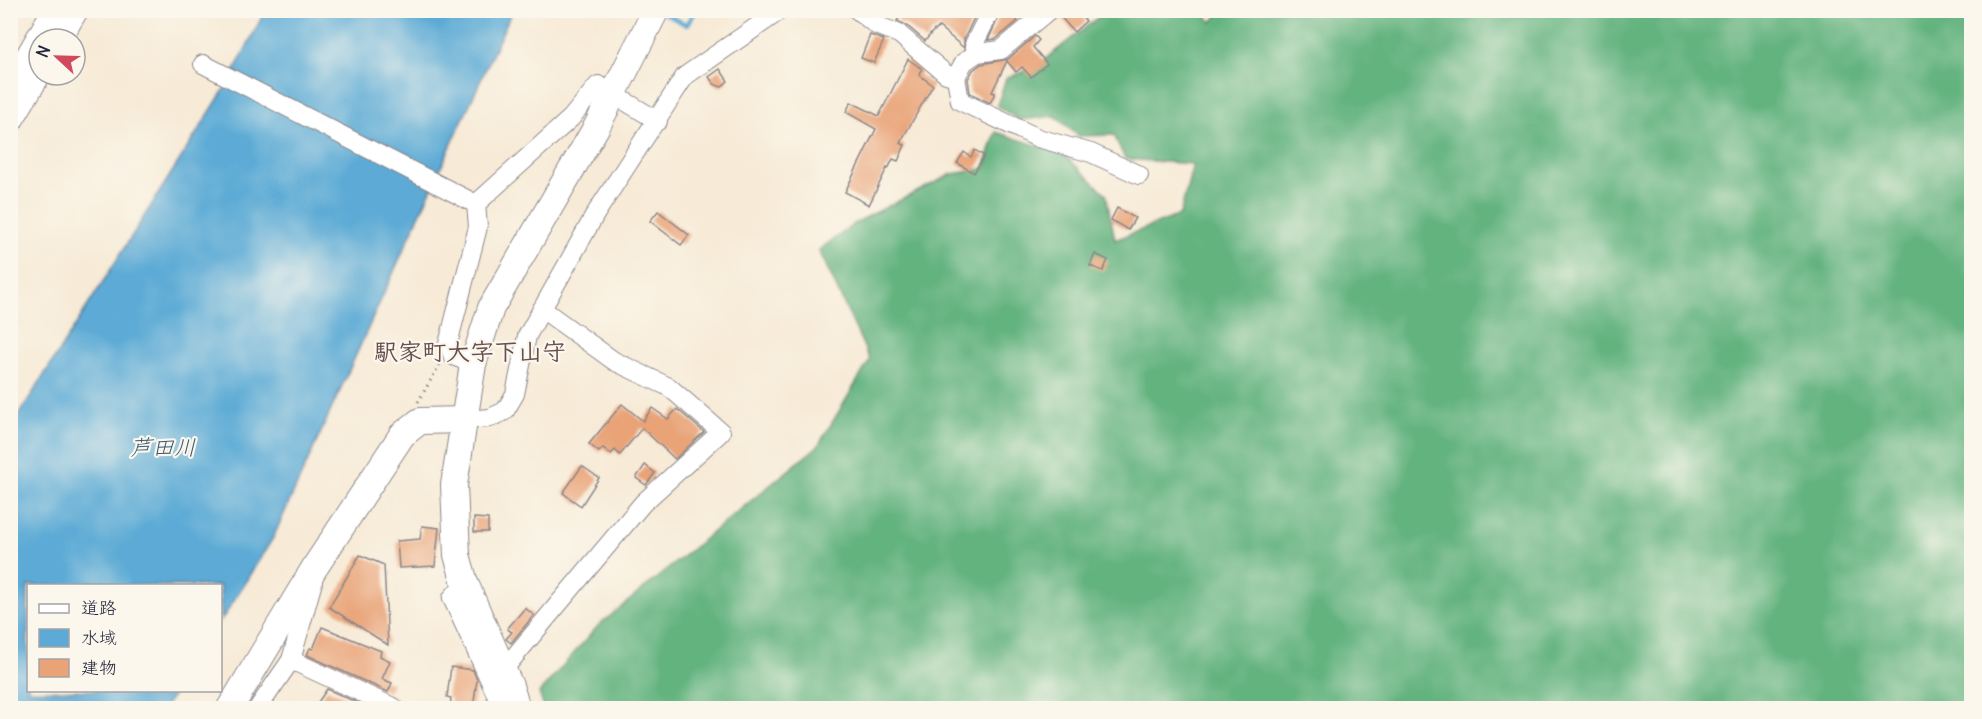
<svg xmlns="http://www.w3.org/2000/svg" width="1982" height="719" font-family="Delius,'Klee One',sans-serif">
<rect width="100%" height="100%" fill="#fbf7ec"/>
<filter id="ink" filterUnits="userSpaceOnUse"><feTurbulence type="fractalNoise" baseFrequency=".0167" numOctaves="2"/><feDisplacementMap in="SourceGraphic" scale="12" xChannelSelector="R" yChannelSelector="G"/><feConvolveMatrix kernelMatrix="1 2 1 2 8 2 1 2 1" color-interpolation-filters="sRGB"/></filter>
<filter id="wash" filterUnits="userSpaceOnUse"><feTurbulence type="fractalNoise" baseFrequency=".008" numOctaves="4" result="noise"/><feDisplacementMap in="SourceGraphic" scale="24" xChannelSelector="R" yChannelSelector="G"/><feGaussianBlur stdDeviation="1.35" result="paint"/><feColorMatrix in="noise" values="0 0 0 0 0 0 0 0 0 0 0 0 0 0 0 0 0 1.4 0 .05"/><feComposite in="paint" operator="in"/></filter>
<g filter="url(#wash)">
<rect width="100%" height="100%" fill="#f7ead6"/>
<!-- forest -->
<path fill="#63b37f" stroke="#426a5d" stroke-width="1.5" d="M 1222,10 L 1971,11 L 1971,708 L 544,708 L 539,693 L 598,626 L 818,446 L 870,360 L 819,250 L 857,222 L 952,174 L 984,169 L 996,132 L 1063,154 L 1106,194 L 1115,240 L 1180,215 L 1193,164 L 1125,159 L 1114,135 L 1078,136 L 1055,116 L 1019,120 L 997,106 L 1006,78 L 1034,68 L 1106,11 L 1202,11 L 1212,22 Z"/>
<!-- water -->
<path fill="#5caad5" stroke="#3f6688" stroke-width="1.5" d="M 265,11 L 512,11 L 273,538 L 221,621 L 220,586 L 28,586 L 28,690 L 176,691 L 164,708 L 11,708 L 10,429 L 227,85 Z"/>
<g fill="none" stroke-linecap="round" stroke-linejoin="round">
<!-- stream -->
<path stroke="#5caad5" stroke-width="4.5" d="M 662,12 L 687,25 L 696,10"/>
</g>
<g id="blocks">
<!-- building -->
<g fill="#e9a377">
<path d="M 905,10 L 976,10 L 977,12 L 964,39 L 964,48 L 939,27 L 935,31 L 934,30 L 925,41 L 906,25 L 897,21 Z"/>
<path d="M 1002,10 L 1006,10 L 1018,21 L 996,39 L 988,40 Z"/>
<path d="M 1060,10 L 1091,10 L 1083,18 L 1086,21 L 1074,32 L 1059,15 Z"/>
<path d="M 870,35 L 884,40 L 874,63 L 861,58 Z"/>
<path d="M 1035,36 L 1039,40 L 1033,47 L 1047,64 L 1031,77 L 1022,67 L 1016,72 L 1007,61 L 992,92 L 995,93 L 990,103 L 970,93 L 968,79 L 973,70 L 981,64 L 1008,59 Z"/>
<path d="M 908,59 L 922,69 L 919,75 L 933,85 L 900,143 L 905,145 L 898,161 L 893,159 L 888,169 L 887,168 L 869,205 L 845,192 L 876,129 L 846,112 L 851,102 L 879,116 Z"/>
<path d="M 720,69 L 728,81 L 721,87 L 714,84 L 709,77 Z"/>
<path d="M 975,150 L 984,156 L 974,173 L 957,163 L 964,152 L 971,157 Z"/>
<path d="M 1117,208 L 1135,218 L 1128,230 L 1111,220 Z"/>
<path d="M 658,211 L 689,235 L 681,245 L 650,221 Z"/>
<path d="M 1095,254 L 1108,260 L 1103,271 L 1090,266 Z"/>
<path d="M 622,404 L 643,421 L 652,408 L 668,419 L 677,409 L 704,432 L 675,459 L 642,428 L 620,455 L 615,450 L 611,454 L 603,448 L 599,452 L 589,444 Z"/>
<path d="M 645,465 L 655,473 L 646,485 L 636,478 Z"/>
<path d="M 582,466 L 599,478 L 581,506 L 563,493 Z"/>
<path d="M 474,518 L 488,519 L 488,532 L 474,532 Z"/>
<path d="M 422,526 L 439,528 L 435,566 L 399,568 L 397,541 L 420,539 Z"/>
<path d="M 360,555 L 384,565 L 388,645 L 329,607 Z"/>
<path d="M 525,608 L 534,615 L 511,643 L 506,639 L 512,632 L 507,629 Z"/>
<path d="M 322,627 L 381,651 L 380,656 L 390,661 L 382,679 L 392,683 L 388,692 L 307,655 L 310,648 L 313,649 Z"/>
<path d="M 451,667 L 473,670 L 477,680 L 473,708 L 450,708 L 451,698 L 447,697 Z"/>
<path d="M 327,689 L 369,708 L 314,708 Z"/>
</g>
</g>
</g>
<g filter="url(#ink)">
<use href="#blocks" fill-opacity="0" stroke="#8c8688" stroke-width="1.5"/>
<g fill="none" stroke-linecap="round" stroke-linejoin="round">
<defs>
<g id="street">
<path d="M 857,10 L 876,25 L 899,34 L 946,74 L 956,77 L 964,62 L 977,53 L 1001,50 L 1049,10"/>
<path d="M 977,53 L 974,44 L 991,10"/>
<path d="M 203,64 L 476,204 L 478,227 L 448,344 L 453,356 L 473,364"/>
<path d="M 956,77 L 960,101 L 1038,138 L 1091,153 L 1139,175"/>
<path d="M 10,81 L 51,10"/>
<path d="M 476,204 L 571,118 L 598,85 L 658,121"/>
<path d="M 465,420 L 490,418 L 505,411 L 515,394 L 527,336 L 542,309 L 596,213 L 685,76 L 775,14"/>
<path d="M 465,583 L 452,598 L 496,694 L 499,708"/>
<path d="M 291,660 L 395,708"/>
<path d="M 503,670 L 643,503 L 721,432 L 669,387 L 614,361 L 542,309"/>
<path d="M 258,708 L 291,660 L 313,582"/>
</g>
<g id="secondary">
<path d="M 58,39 L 75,10"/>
<path d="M 10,120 L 39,72"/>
<path d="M 230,708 L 315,567 L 402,435 L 420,421 L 465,420"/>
<path d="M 517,708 L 510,686 L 465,583 L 457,555 L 454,485 L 473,364 L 491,308 L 597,126 L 656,10"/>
</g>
</defs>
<!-- street casing -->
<use href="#street" stroke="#8c8688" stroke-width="20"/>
<!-- secondary casing -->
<use href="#secondary" stroke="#8c8688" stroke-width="28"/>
<!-- path -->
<path stroke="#8c8688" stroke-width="3" stroke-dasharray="1.5 4.5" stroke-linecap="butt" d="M 418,402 L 440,364"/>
<!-- street -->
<use href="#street" stroke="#fff" stroke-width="18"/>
<!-- secondary -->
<use href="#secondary" stroke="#fff" stroke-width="26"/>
</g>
</g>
<g text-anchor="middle" stroke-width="4.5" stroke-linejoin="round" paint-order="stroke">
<!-- water labels -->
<g font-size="22" font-style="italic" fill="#395879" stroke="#fbf7ec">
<text x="163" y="455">芦田川</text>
</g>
<!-- quarter labels -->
<g font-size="24" font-weight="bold" fill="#684f50" stroke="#fbf7ec">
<text x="470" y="360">駅家町大字下山守</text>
</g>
</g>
<!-- margin -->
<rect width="1982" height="719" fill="none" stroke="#fbf7ec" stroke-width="36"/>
<!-- legend -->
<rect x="27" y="584" width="195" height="108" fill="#fbf7ec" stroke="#a4a2a5" stroke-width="1.5"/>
<rect x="39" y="604" width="30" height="9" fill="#ffffff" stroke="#a4a2a5" stroke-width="1.5"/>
<text x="81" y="614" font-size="18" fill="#22223b">道路</text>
<rect x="39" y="629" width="30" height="18" fill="#5caad5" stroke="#a4a2a5" stroke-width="1.5"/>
<text x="81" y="644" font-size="18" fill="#22223b">水域</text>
<rect x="39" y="659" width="30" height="18" fill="#e9a377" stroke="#a4a2a5" stroke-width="1.5"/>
<text x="81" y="674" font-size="18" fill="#22223b">建物</text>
<!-- north arrow -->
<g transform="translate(57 57) rotate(292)"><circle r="28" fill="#fbf7ec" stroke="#a4a2a5" stroke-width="1.5"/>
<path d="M0-4.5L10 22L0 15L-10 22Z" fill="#d1495b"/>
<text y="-9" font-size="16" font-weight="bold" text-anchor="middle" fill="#22223b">N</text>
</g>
</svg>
